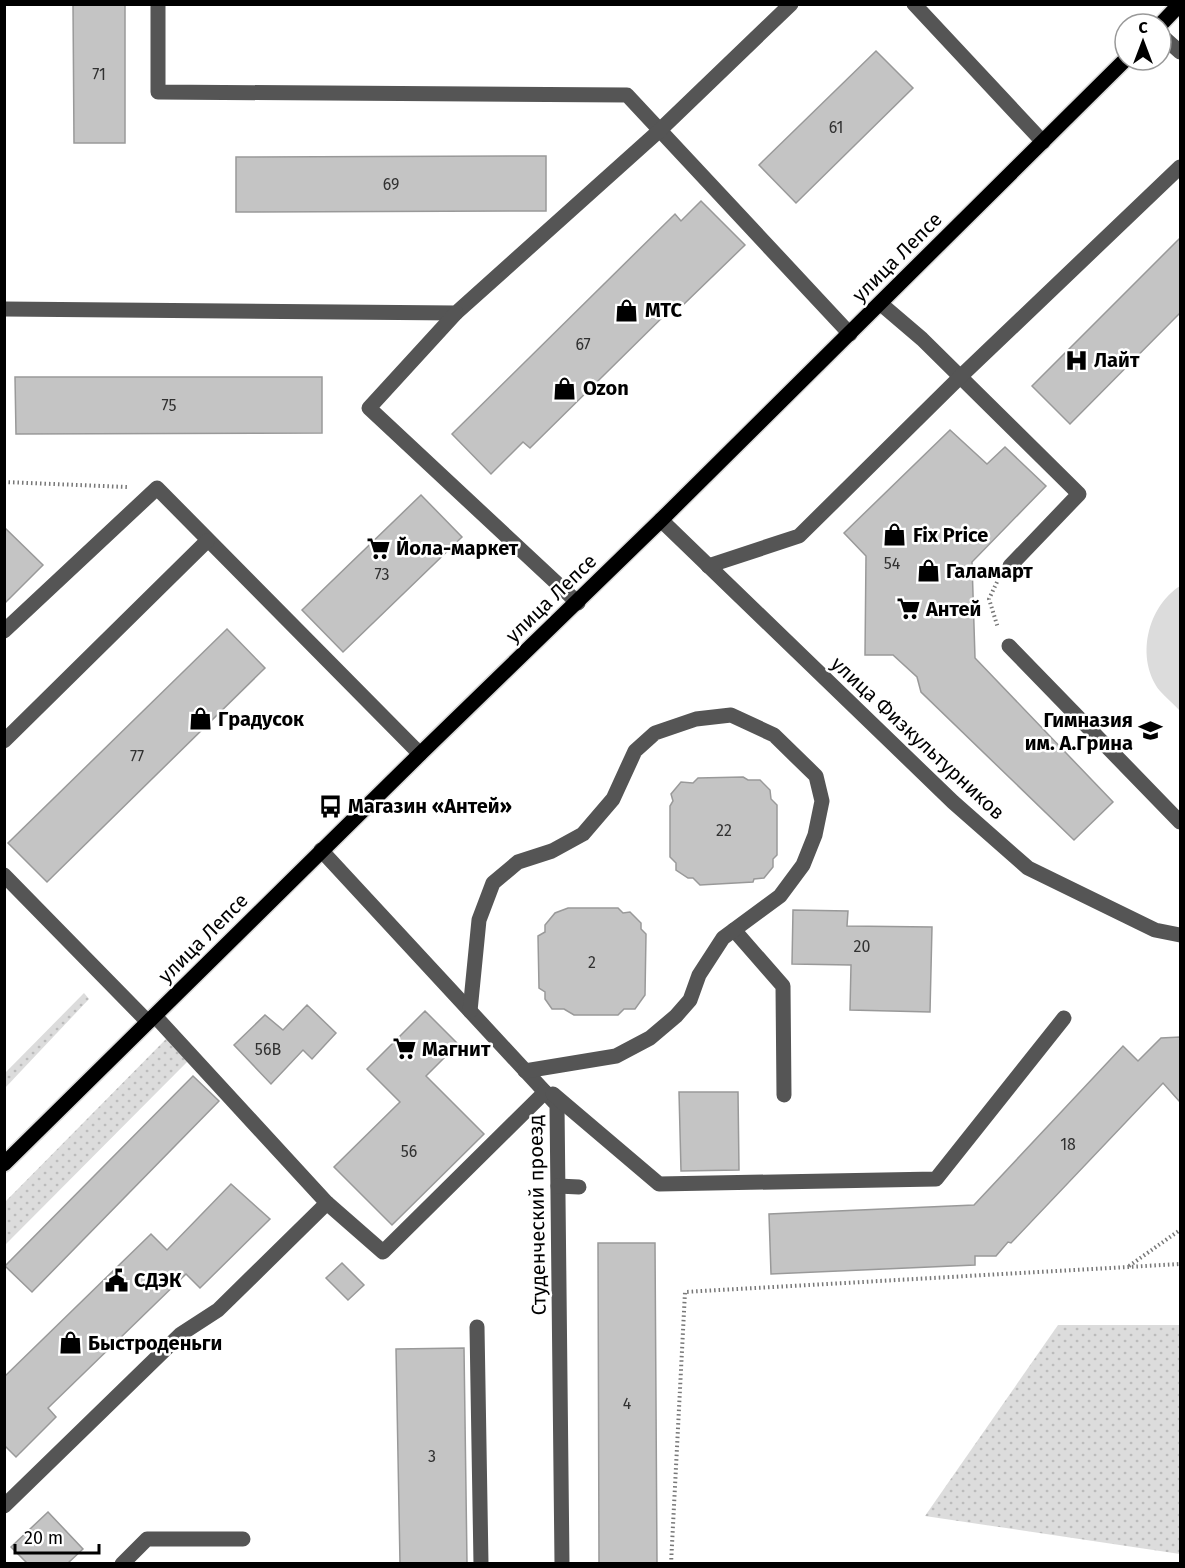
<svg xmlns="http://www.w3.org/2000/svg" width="1185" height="1568" font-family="'Fira Sans',sans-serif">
<defs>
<pattern id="grass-dots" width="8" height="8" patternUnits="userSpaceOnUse" patternTransform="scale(1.5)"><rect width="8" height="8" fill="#dcdcdc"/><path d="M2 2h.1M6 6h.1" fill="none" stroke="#bbb" stroke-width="1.8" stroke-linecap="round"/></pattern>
</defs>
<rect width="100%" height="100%" fill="#fff"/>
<!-- grass -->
<g fill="url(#grass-dots)">
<path d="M 84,993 L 89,999 L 5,1088 L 5,1073 Z"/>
<path d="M 169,1036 L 191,1058 L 5,1245 L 5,1202 Z"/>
<path d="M 1058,1325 L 1180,1325 L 1180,1554 L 925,1516 Z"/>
</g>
<!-- pitch -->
<path fill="#dcdcdc" d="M 1180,586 L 1180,711 C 1174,704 1166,698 1160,691 C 1135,659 1147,607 1180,586 Z"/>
<!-- building -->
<g fill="#c4c4c4" stroke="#999" stroke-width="1.5">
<path d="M 73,4 L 125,4 L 125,143 L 74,143 Z"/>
<path d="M 876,51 L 913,88 L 796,203 L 759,165 Z"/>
<path d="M 546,156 L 546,211 L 236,212 L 236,157 Z"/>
<path d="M 701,201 L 745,245 L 682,306 L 678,302 L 530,448 L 523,442 L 491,474 L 452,434 L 675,214 L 681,221 Z"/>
<path d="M 1180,238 L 1180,313 L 1070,424 L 1032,386 Z"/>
<path d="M 15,377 L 322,377 L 322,433 L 16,434 Z"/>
<path d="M 950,430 L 987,464 L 1005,447 L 1046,486 L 972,562 L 975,658 L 1113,802 L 1074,840 L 921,692 L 917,677 L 893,655 L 865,655 L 866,556 L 844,533 Z"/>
<path d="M 421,495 L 462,537 L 343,652 L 302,610 Z"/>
<path d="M 4,527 L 43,565 L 4,604 Z"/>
<path d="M 227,629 L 265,668 L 47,882 L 8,843 Z"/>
<path d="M 743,777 L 748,780 L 760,780 L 770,790 L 771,799 L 777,805 L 777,855 L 773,859 L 773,867 L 764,878 L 754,879 L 753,882 L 700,885 L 693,878 L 688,878 L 676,870 L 676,863 L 670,857 L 670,806 L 673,801 L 671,794 L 681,782 L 693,783 L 698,778 Z"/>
<path d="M 568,908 L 618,908 L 623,913 L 630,912 L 641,923 L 641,929 L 646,934 L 645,995 L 635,1009 L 624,1009 L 618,1015 L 574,1015 L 564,1009 L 552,1009 L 545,999 L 545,992 L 539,988 L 538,936 L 545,932 L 545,925 L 555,913 Z"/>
<path d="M 793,910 L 848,911 L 847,926 L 932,927 L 930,1012 L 850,1010 L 851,965 L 792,964 Z"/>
<path d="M 307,1005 L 336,1033 L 312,1059 L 303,1050 L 271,1084 L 234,1045 L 265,1015 L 283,1030 Z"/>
<path d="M 425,1011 L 458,1044 L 426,1076 L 484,1134 L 392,1225 L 334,1167 L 400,1102 L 367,1069 Z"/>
<path d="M 1180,1037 L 1180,1102 L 1163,1083 L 1011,1243 L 1008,1242 L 996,1256 L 975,1256 L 975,1265 L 771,1274 L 769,1214 L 974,1205 L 1123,1046 L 1138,1061 L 1161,1038 Z"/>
<path d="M 193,1076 L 219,1101 L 32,1292 L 5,1266 Z"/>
<path d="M 679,1092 L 738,1092 L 739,1170 L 681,1171 Z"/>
<path d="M 231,1184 L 270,1219 L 200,1288 L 186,1274 L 48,1408 L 56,1417 L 16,1457 L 4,1445 L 4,1377 L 151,1234 L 167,1250 Z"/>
<path d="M 598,1243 L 655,1243 L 657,1563 L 599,1563 Z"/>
<path d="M 342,1263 L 364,1285 L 348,1300 L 326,1278 Z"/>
<path d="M 464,1348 L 467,1563 L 400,1563 L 396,1349 Z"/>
<path d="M 48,1512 L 83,1549 L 68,1563 L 27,1563 L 11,1547 Z"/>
</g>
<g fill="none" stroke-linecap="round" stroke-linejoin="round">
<defs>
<g id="major">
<path d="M 1161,24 L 1180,4"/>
<path d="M 4,1164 L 420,754 L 661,520 L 1125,60"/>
</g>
</defs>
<!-- major casing -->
<use href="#major" stroke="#dbdbdb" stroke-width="18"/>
<!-- path -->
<g stroke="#777" stroke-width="4" stroke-dasharray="1.5 3" stroke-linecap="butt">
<path d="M 4,482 L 127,487"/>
<path d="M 997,582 L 989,599 L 998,628"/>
<path d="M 1129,1266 L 1180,1230"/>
<path d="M 671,1564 L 685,1292 L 1180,1264"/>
</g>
<!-- minor -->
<g stroke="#555" stroke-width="15">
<path d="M 158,4 L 158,92 L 627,95 L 850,334"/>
<path d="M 914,4 L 1043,142"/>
<path d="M 1161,35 L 1180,52"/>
<path d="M 881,304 L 922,339 L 1079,494 L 1010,566"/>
<path d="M 4,309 L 456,313 L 660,130 L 791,4"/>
<path d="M 456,313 L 369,408 L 578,603"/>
<path d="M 661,520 L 953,802 L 1028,868 L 1155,930 L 1180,935"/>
<path d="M 708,566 L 799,536 L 960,377 L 1180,167"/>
<path d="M 4,631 L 157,488 L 420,754"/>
<path d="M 1009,646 L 1180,822"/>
<path d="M 4,741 L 207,541"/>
<path d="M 321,850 L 557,1105 L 562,1564"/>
<path d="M 4,875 L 148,1022"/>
<path d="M 734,930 L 783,986 L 784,1095"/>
<path d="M 470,1011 L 479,920 L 493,883 L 518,862 L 552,851 L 583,834 L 613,799 L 635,751 L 655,733 L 696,719 L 731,715 L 774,735 L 816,776 L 822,801 L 815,835 L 803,865 L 780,896 L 723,938 L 699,975 L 690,1000 L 676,1016 L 650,1038 L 616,1056 L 525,1071"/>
<path d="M 155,1016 L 327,1203 L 383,1252 L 545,1092"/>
<path d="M 553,1094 L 659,1184 L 936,1179 L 1064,1018"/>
<path d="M 558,1186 L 579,1187"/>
<path d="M 477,1327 L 481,1564"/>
<path d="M 4,1506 L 181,1334 L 218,1310 L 327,1203"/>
<path d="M 122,1564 L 147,1539 L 243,1539"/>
</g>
<!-- major -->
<use href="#major" stroke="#000" stroke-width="15"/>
</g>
<!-- icons -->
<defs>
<symbol id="shop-bare" viewBox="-9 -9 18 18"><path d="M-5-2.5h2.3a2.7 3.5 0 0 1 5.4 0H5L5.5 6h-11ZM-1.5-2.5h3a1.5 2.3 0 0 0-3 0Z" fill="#000" stroke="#fff" stroke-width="2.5" paint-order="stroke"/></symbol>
<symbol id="hospital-bare" viewBox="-9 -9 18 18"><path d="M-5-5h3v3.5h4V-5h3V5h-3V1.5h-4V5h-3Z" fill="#000" stroke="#fff" stroke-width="2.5" paint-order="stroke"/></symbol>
<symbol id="supermarket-bare" viewBox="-9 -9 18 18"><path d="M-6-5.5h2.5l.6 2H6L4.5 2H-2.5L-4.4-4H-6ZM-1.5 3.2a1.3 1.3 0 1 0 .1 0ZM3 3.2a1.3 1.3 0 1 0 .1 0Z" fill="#000" stroke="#fff" stroke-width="2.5" paint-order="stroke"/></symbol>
<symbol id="school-bare" viewBox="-9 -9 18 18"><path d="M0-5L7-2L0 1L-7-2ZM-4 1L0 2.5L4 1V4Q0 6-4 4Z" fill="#000" stroke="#fff" stroke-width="2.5" paint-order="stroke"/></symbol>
<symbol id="bus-bare" viewBox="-9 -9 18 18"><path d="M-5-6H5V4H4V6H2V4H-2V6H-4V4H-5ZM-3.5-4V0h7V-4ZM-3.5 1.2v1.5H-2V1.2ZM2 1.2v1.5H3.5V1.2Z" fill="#000" stroke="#fff" stroke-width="2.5" paint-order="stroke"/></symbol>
<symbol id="civic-bare" viewBox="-9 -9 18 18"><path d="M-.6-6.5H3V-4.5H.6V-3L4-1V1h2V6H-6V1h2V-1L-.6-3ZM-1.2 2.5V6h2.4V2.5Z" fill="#000" stroke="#fff" stroke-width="2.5" paint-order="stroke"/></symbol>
</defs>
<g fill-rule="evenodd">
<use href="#shop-bare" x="610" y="294" width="33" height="33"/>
<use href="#hospital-bare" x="1060" y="344" width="33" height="33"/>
<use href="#shop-bare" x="548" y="372" width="33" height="33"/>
<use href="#shop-bare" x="878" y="518" width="33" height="33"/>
<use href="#supermarket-bare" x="362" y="532" width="33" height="33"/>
<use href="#shop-bare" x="912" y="554" width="33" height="33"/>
<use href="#supermarket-bare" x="892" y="592" width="33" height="33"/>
<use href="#shop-bare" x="184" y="702" width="33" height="33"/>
<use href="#school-bare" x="1134" y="714" width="33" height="33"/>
<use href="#bus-bare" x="314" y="790" width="33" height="33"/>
<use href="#supermarket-bare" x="388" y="1032" width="33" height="33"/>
<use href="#civic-bare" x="100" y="1264" width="33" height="33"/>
<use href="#shop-bare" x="54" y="1326" width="33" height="33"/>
</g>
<g text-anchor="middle" stroke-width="5" stroke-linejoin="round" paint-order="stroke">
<!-- number labels -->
<g font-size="16" fill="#313131">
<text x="99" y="80">71</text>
<text x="836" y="133">61</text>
<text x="391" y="190">69</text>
<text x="583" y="350">67</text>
<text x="169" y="411">75</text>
<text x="892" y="569">54</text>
<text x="382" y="580">73</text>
<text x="137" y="762">77</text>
<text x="724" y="836">22</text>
<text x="862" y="952">20</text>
<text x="592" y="968">2</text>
<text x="268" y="1055">56В</text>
<text x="1068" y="1150">18</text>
<text x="409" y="1157">56</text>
<text x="627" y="1409">4</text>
<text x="432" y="1462">3</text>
</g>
<!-- street labels -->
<g font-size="20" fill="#000" stroke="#fff">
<text transform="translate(897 257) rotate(-45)" y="7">улица Лепсе</text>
<text transform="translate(551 598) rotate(-44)" y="7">улица Лепсе</text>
<text transform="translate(918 738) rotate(43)" y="7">улица Физкультурников</text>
<text transform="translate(203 938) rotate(-45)" y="7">улица Лепсе</text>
<text transform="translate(537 1215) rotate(-91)" y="7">Студенческий проезд</text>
</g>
<!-- poi labels -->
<g font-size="20" font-weight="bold" fill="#000" stroke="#fff" text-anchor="start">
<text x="645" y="317">МТС</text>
<text x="1094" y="367">Лайт</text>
<text x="583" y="395">Ozon</text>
<text x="913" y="542">Fix Price</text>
<text x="396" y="555">Йола-маркет</text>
<text x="946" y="578">Галамарт</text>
<text x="926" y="616">Антей</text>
<text x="218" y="726">Градусок</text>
<text x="1133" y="727" text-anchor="end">Гимназия<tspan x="1133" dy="23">им. А.Грина</tspan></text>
<text x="348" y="813">Магазин «Антей»</text>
<text x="422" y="1056">Магнит</text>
<text x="134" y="1287">СДЭК</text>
<text x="88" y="1350">Быстроденьги</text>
</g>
</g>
<!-- border -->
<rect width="1185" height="1568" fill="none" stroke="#000000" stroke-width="12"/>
<!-- north arrow -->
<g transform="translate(1143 42)"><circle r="28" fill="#ffffff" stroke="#999999" stroke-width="1.5"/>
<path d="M0-4.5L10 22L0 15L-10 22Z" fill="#000000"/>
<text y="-9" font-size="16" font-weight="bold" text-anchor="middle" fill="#000000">С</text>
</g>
<!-- scale -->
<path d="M15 1544v9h84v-9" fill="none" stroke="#000000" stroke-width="3"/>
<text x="24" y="1544" font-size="18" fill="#000000" stroke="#ffffff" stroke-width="4.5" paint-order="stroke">20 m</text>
</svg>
